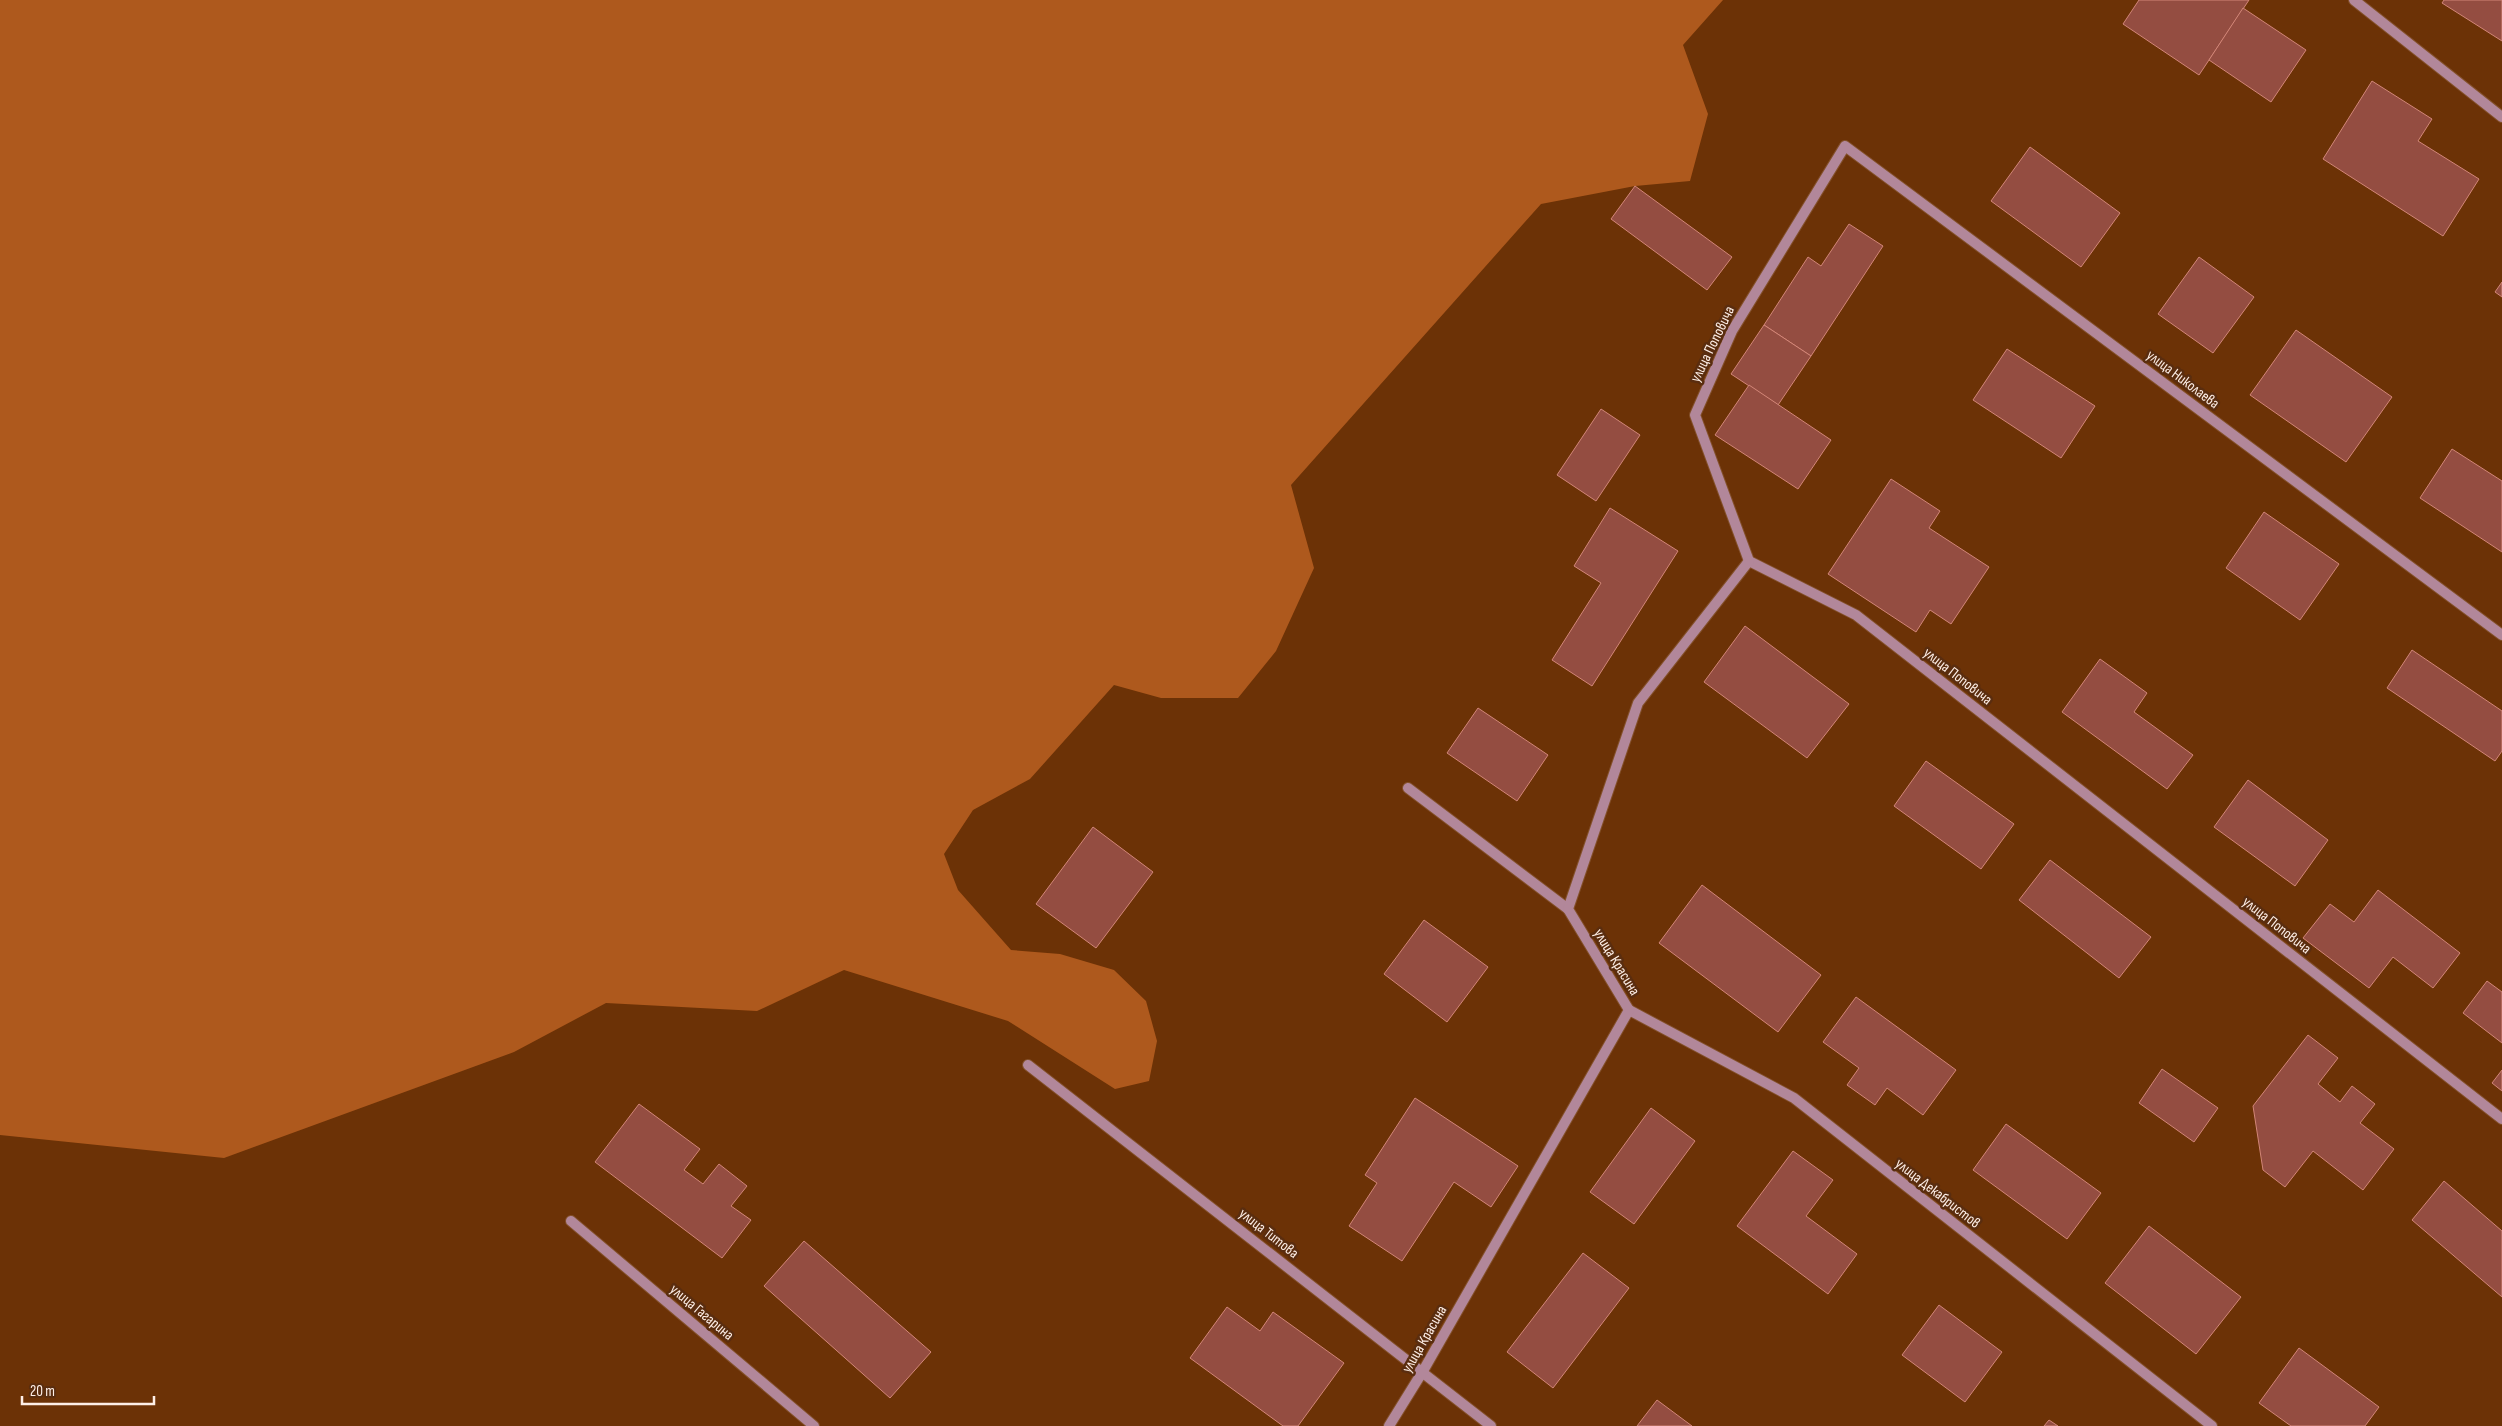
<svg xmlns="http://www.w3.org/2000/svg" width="2502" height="1426" font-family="'Sofia Sans Condensed',sans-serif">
<rect width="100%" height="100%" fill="#6c3206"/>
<!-- forest -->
<path fill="#ae591d" d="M 0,0 L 1723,0 L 1683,45 L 1708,114 L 1690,181 L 1635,186 L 1541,204 L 1291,485 L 1314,568 L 1276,651 L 1238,698 L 1161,698 L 1114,685 L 1030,779 L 973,810 L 944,854 L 958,890 L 1011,950 L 1060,954 L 1114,970 L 1146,1001 L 1157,1041 L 1149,1081 L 1115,1089 L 1008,1021 L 844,970 L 757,1011 L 606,1003 L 514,1052 L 224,1158 L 0,1135 Z"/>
<!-- building -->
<g fill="#944d41" stroke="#d28678">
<path d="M 2139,0 L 2249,0 L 2199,75 L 2123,24 Z"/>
<path d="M 2444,0 L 2502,0 L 2502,41 L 2442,3 Z"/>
<path d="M 2243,8 L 2306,50 L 2271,102 L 2209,60 Z"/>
<path d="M 2372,81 L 2432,119 L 2418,141 L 2479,179 L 2443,236 L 2323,159 Z"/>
<path d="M 2030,147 L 2120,213 L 2081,267 L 1991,201 Z"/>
<path d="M 1635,186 L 1732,257 L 1707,290 L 1611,219 Z"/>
<path d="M 1849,224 L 1883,246 L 1811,356 L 1764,325 L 1808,257 L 1821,266 Z"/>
<path d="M 2199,257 L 2254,297 L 2213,353 L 2158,314 Z"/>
<path d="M 2502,282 L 2502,297 L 2495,292 Z"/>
<path d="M 1764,325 L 1811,356 L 1778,405 L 1731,374 Z"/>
<path d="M 2296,330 L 2392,397 L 2346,462 L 2250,395 Z"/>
<path d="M 2007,349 L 2095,406 L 2061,458 L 1973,400 Z"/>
<path d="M 1749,385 L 1831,440 L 1798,489 L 1715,435 Z"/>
<path d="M 1601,409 L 1640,435 L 1596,501 L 1557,475 Z"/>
<path d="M 2452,449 L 2502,481 L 2502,552 L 2420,498 Z"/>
<path d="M 1891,479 L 1940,511 L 1929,528 L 1989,567 L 1951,624 L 1930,610 L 1916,632 L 1828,574 Z"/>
<path d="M 1610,508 L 1678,551 L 1592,686 L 1552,660 L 1601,583 L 1574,566 Z"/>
<path d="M 2264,512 L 2339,564 L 2300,620 L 2226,568 Z"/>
<path d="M 1745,626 L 1849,704 L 1807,758 L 1704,682 Z"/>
<path d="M 2412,650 L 2502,711 L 2502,751 L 2495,761 L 2387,688 Z"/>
<path d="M 2100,659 L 2147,693 L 2134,712 L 2193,755 L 2167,789 L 2062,712 Z"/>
<path d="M 1478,708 L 1548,755 L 1517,801 L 1447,753 Z"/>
<path d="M 1926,761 L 2014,824 L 1981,869 L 1894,806 Z"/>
<path d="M 2248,780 L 2328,840 L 2295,886 L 2214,827 Z"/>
<path d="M 1093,827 L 1153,872 L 1096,948 L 1036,904 Z"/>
<path d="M 2050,860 L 2151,937 L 2119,978 L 2019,900 Z"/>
<path d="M 1702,885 L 1821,975 L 1778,1032 L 1659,943 Z"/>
<path d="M 2378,890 L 2460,953 L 2433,988 L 2393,957 L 2369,988 L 2303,938 L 2330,904 L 2354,922 Z"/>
<path d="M 1424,920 L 1488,967 L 1447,1022 L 1384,974 Z"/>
<path d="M 2487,981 L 2502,992 L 2502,1043 L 2463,1013 Z"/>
<path d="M 1856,997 L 1956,1070 L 1923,1115 L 1887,1088 L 1875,1105 L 1847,1085 L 1859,1068 L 1823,1042 Z"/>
<path d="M 2308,1035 L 2338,1058 L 2318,1084 L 2340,1102 L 2352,1086 L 2375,1104 L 2360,1123 L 2394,1149 L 2363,1190 L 2313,1151 L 2285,1187 L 2263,1170 L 2253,1106 Z"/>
<path d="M 2162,1069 L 2218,1108 L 2194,1142 L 2139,1103 Z"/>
<path d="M 2502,1070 L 2502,1091 L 2492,1083 Z"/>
<path d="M 1415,1098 L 1518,1166 L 1491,1207 L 1454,1182 L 1402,1261 L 1349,1226 L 1377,1183 L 1365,1175 Z"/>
<path d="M 639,1104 L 700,1149 L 684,1170 L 703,1184 L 719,1164 L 747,1186 L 731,1206 L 751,1220 L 722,1258 L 595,1162 Z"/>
<path d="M 1651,1108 L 1695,1141 L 1634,1224 L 1590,1192 Z"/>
<path d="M 2006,1124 L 2101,1193 L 2067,1239 L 1973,1170 Z"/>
<path d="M 1793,1151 L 1833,1180 L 1806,1216 L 1857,1254 L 1828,1294 L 1737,1226 Z"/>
<path d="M 2444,1181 L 2502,1231 L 2502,1297 L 2412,1220 Z"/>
<path d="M 2149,1226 L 2241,1297 L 2196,1354 L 2105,1283 Z"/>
<path d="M 804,1241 L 931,1352 L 890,1398 L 764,1286 Z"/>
<path d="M 1583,1253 L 1629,1288 L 1553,1388 L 1507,1352 Z"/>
<path d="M 1939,1305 L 2002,1352 L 1965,1402 L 1902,1355 Z"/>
<path d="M 1227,1307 L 1260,1331 L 1273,1312 L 1344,1363 L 1298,1426 L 1283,1426 L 1190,1358 Z"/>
<path d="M 2299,1348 L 2379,1407 L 2365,1426 L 2291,1426 L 2259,1403 Z"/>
<path d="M 1657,1400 L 1692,1426 L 1637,1426 Z"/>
<path d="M 2049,1420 L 2058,1426 L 2044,1426 Z"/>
</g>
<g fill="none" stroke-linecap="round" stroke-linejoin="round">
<defs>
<path id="lane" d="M 1408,788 L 1568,909"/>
<g id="street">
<path d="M 2354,0 L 2502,117"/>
<path d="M 2502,635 L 1845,146 L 1732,331 L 1695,415 L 1749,561 L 1856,615 L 2502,1119"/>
<path d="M 1629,1010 L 1794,1098 L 2212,1426"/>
<path d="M 1028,1065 L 1491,1426"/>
<path d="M 571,1221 L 814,1426"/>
<path d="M 1389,1426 L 1423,1371 L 1629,1010 L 1568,909 L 1638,703 L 1749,561"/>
</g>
</defs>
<!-- lane casing -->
<use href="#lane" stroke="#83502a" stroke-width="12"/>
<!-- street casing -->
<use href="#street" stroke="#83502a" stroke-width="12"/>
<!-- lane -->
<use href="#lane" stroke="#b2879a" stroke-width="10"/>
<!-- street -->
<use href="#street" stroke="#b2879a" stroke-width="10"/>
</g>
<g text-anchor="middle" stroke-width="5" stroke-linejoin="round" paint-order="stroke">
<!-- street labels -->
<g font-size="15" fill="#feefe7" stroke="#5a2d0f">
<text transform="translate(1712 344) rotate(-64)" y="5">улица Поповича</text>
<text transform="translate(2183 379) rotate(37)" y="5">улица Николаева</text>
<text transform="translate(1958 676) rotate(38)" y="5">улица Поповича</text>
<text transform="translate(2277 925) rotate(38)" y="5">улица Поповича</text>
<text transform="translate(1617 962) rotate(59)" y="5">улица Красина</text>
<text transform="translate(1938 1193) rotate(38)" y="5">улица Декабристов</text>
<text transform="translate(1269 1233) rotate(38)" y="5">улица Титова</text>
<text transform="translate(702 1312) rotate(40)" y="5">улица Гагарина</text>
<text transform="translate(1424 1339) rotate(-60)" y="5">улица Красина</text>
</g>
</g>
<!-- scale -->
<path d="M22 1396v8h132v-8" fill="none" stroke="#feefe7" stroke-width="2.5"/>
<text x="30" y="1396" font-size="15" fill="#feefe7" stroke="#5a2d0f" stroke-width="4" paint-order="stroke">20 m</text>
</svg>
